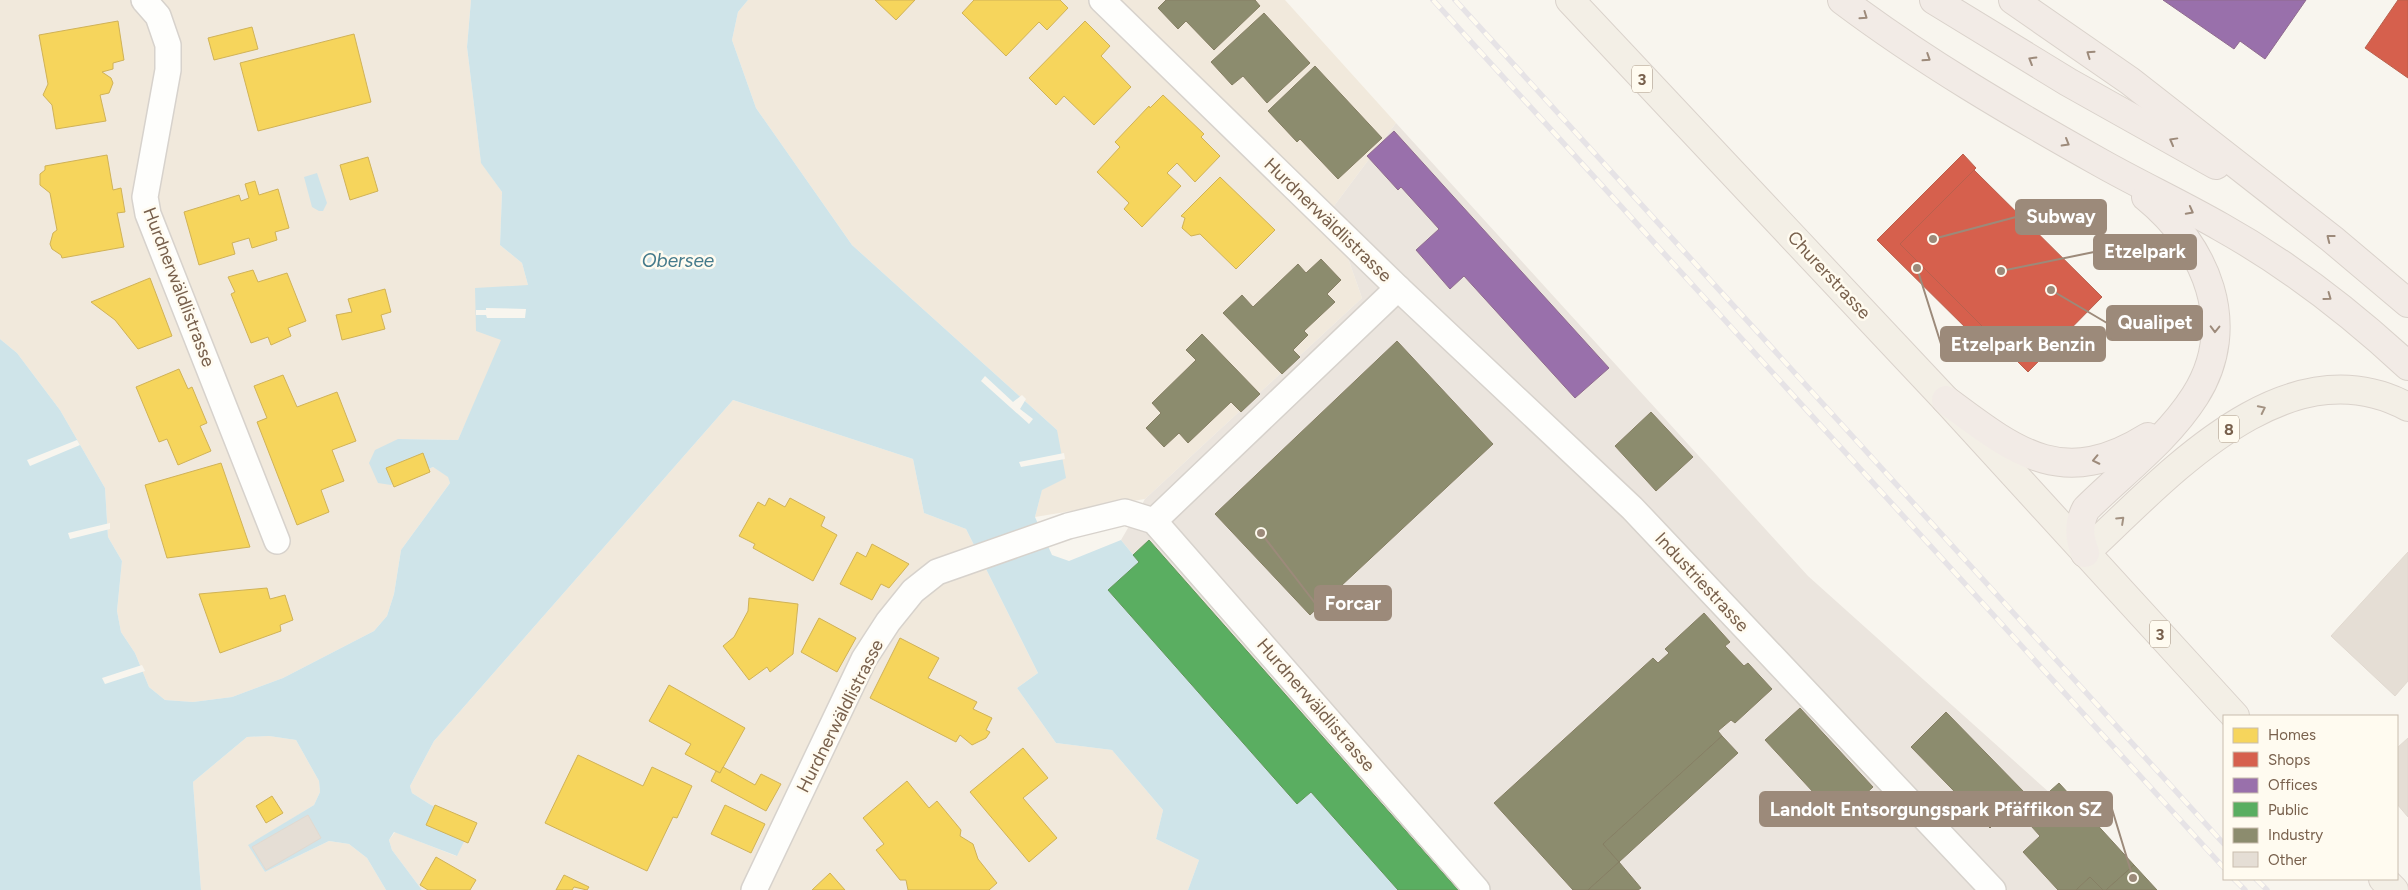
<svg xmlns="http://www.w3.org/2000/svg" width="2408" height="890" font-family="Figtree,sans-serif">
<rect width="100%" height="100%" fill="#f8f5ee"/>
<!-- residential -->
<g fill="#f1e9dc">
<path d="M 0,0 L 471,0 L 467,47 L 481,162 L 502,192 L 500,245 L 522,263 L 528,285 L 458,440 L 399,439 L 391,485 L 433,467 L 449,477 L 450,483 L 401,550 L 394,594 L 387,616 L 374,631 L 283,678 L 232,697 L 193,702 L 165,700 L 149,687 L 135,653 L 121,632 L 117,611 L 122,561 L 108,537 L 105,488 L 60,410 L 17,353 L 0,339 Z"/>
<path d="M 748,0 L 1285,0 L 1396,123 L 1331,210 L 1362,298 L 1145,499 L 1035,517 L 1057,430 L 852,245 L 756,108 L 732,40 L 738,12 Z"/>
<path d="M 733,400 L 913,459 L 924,513 L 966,529 L 1038,673 L 1017,688 L 1056,743 L 1112,750 L 1163,810 L 1156,839 L 1199,860 L 1188,890 L 422,890 L 392,850 L 389,840 L 395,832 L 456,856 L 473,823 L 431,805 L 412,793 L 410,786 L 434,741 Z"/>
<path d="M 269,736 L 296,740 L 319,781 L 320,792 L 314,805 L 249,845 L 265,872 L 329,841 L 349,844 L 367,858 L 386,890 L 201,890 L 193,782 L 247,737 Z"/>
</g>
<!-- industrial -->
<path fill="#ebe5de" d="M 1396,123 L 1808,576 L 2070,811 L 2140,890 L 1400,890 L 1297,804 L 1108,590 L 1139,562 L 1121,540 L 1145,499 L 1362,298 L 1331,210 Z"/>
<!-- water -->
<g fill="#cfe4e9">
<path d="M 471,0 L 748,0 L 738,12 L 732,40 L 756,108 L 852,245 L 1057,430 L 1066,478 L 1042,490 L 1035,517 L 1052,555 L 1069,561 L 1121,540 L 1139,562 L 1108,590 L 1311,792 L 1400,890 L 1188,890 L 1199,860 L 1156,839 L 1163,810 L 1112,750 L 1056,743 L 1017,688 L 1038,673 L 966,529 L 924,513 L 913,459 L 733,400 L 434,741 L 410,786 L 412,793 L 431,805 L 473,823 L 457,856 L 394,832 L 389,840 L 392,850 L 422,890 L 386,890 L 367,858 L 349,844 L 329,841 L 265,872 L 248,845 L 314,805 L 320,792 L 319,781 L 296,740 L 269,736 L 247,737 L 193,782 L 201,890 L 0,890 L 0,339 L 17,353 L 60,410 L 105,488 L 108,537 L 122,561 L 117,611 L 121,632 L 135,653 L 149,687 L 165,700 L 193,702 L 232,697 L 283,678 L 374,631 L 387,616 L 394,594 L 401,550 L 450,483 L 448,477 L 433,467 L 391,485 L 378,483 L 369,463 L 375,450 L 398,439 L 458,440 L 501,340 L 476,331 L 475,288 L 528,285 L 522,263 L 500,245 L 502,192 L 481,163 L 467,47 Z"/>
<path d="M 317,173 L 327,203 L 323,211 L 319,211 L 312,207 L 304,177 Z"/>
</g>
<!-- pier -->
<g fill="#f8f5ee">
<path d="M 486,308 L 526,309 L 525,318 L 487,318 L 486,315 L 476,315 L 476,310 L 486,310 Z"/>
<path d="M 985,376 L 1013,402 L 1022,395 L 1026,399 L 1020,409 L 1033,419 L 1029,424 L 981,381 Z"/>
<path d="M 77,440 L 80,445 L 30,466 L 27,460 Z"/>
<path d="M 1064,453 L 1065,459 L 1021,467 L 1019,462 Z"/>
<path d="M 110,523 L 110,529 L 70,539 L 68,533 Z"/>
<path d="M 142,665 L 145,671 L 105,684 L 102,678 Z"/>
</g>
<!-- homes -->
<g fill="#f6d55c" stroke="#d0b257">
<path d="M 875,0 L 915,0 L 896,20 Z"/>
<path d="M 974,0 L 1060,0 L 1068,8 L 1047,30 L 1039,22 L 1006,56 L 962,13 Z"/>
<path d="M 118,21 L 124,60 L 113,63 L 113,69 L 102,72 L 111,78 L 113,83 L 109,93 L 100,95 L 106,121 L 56,129 L 52,105 L 43,95 L 48,84 L 39,35 Z"/>
<path d="M 1085,21 L 1110,46 L 1101,56 L 1131,87 L 1094,125 L 1064,96 L 1056,105 L 1029,78 Z"/>
<path d="M 252,27 L 258,49 L 214,60 L 208,38 Z"/>
<path d="M 354,34 L 371,102 L 258,131 L 240,63 Z"/>
<path d="M 1163,95 L 1204,134 L 1201,137 L 1220,156 L 1195,182 L 1177,163 L 1167,173 L 1181,186 L 1142,227 L 1124,209 L 1129,203 L 1097,172 L 1120,147 L 1115,142 L 1149,106 L 1150,108 Z"/>
<path d="M 107,155 L 113,190 L 121,188 L 125,212 L 117,213 L 124,247 L 62,258 L 61,255 L 52,249 L 50,244 L 53,233 L 57,230 L 50,193 L 40,185 L 40,174 L 45,170 L 45,166 Z"/>
<path d="M 368,157 L 378,191 L 350,200 L 340,165 Z"/>
<path d="M 1220,177 L 1275,230 L 1236,269 L 1200,234 L 1191,236 L 1182,228 L 1185,218 L 1181,216 Z"/>
<path d="M 255,181 L 259,195 L 278,189 L 289,228 L 275,232 L 277,240 L 252,248 L 249,238 L 232,243 L 235,254 L 199,265 L 184,212 L 239,195 L 241,201 L 249,198 L 245,184 Z"/>
<path d="M 253,270 L 258,282 L 287,273 L 306,321 L 288,328 L 291,336 L 271,345 L 268,337 L 251,343 L 231,294 L 235,292 L 228,277 Z"/>
<path d="M 150,278 L 172,336 L 138,349 L 115,320 L 91,302 Z"/>
<path d="M 385,289 L 391,312 L 381,315 L 385,329 L 342,340 L 336,315 L 352,312 L 348,299 Z"/>
<path d="M 179,369 L 188,389 L 192,387 L 207,423 L 200,426 L 211,451 L 178,465 L 167,439 L 159,442 L 136,387 Z"/>
<path d="M 283,375 L 297,407 L 337,392 L 356,441 L 332,450 L 344,481 L 321,490 L 329,512 L 297,525 L 257,422 L 267,418 L 254,386 Z"/>
<path d="M 423,453 L 430,472 L 394,487 L 386,468 Z"/>
<path d="M 221,463 L 250,547 L 167,558 L 145,485 Z"/>
<path d="M 769,498 L 785,507 L 790,498 L 825,517 L 821,526 L 837,535 L 813,581 L 753,548 L 755,544 L 739,536 L 758,502 L 765,506 Z"/>
<path d="M 872,544 L 909,564 L 889,588 L 881,584 L 872,600 L 840,584 L 857,552 L 866,557 Z"/>
<path d="M 267,588 L 270,599 L 285,595 L 293,620 L 280,625 L 281,631 L 220,653 L 199,594 Z"/>
<path d="M 749,598 L 798,604 L 793,654 L 770,672 L 767,667 L 749,680 L 723,646 L 734,637 L 748,611 Z"/>
<path d="M 819,618 L 856,638 L 837,672 L 801,652 Z"/>
<path d="M 900,638 L 939,658 L 928,678 L 977,702 L 973,709 L 992,718 L 986,730 L 990,732 L 986,738 L 972,745 L 960,735 L 956,742 L 870,698 Z"/>
<path d="M 669,685 L 745,728 L 720,773 L 685,754 L 691,744 L 649,721 Z"/>
<path d="M 1023,748 L 1048,778 L 1023,798 L 1057,838 L 1029,862 L 970,792 Z"/>
<path d="M 578,755 L 643,786 L 652,767 L 692,786 L 677,818 L 673,817 L 647,871 L 545,823 Z"/>
<path d="M 723,767 L 755,785 L 761,774 L 781,784 L 766,811 L 711,781 L 716,771 L 720,773 Z"/>
<path d="M 907,781 L 929,808 L 937,801 L 961,830 L 960,836 L 973,844 L 978,859 L 997,883 L 989,890 L 908,890 L 906,880 L 900,880 L 876,850 L 884,844 L 863,818 Z"/>
<path d="M 272,796 L 283,813 L 266,823 L 256,806 Z"/>
<path d="M 435,805 L 477,823 L 468,843 L 426,825 Z"/>
<path d="M 725,805 L 765,824 L 751,853 L 711,834 Z"/>
<path d="M 436,857 L 476,880 L 470,890 L 428,890 L 420,885 Z"/>
<path d="M 830,873 L 845,890 L 812,890 Z"/>
<path d="M 564,875 L 589,887 L 587,890 L 574,887 L 572,890 L 556,890 Z"/>
</g>
<!-- shops -->
<g fill="#d6604d" stroke="#ba604d">
<path d="M 2398,0 L 2408,0 L 2408,78 L 2365,48 Z"/>
<path d="M 1963,154 L 1976,168 L 1900,244 L 1991,335 L 1982,344 L 1877,240 Z"/>
<path d="M 1974,170 L 2102,297 L 2028,372 L 1900,244 Z"/>
</g>
<!-- offices -->
<g fill="#9970ab" stroke="#8f6b8e">
<path d="M 2163,0 L 2306,0 L 2265,59 L 2240,41 L 2234,49 Z"/>
<path d="M 1394,131 L 1609,368 L 1575,398 L 1464,276 L 1450,289 L 1416,250 L 1439,229 L 1401,187 L 1398,190 L 1367,156 Z"/>
</g>
<!-- public -->
<path fill="#5aae61" stroke="#63975b" d="M 1149,540 L 1458,890 L 1398,890 L 1311,792 L 1297,804 L 1108,590 L 1139,562 L 1133,555 Z"/>
<!-- industry -->
<g fill="#8c8c6e" stroke="#867f64">
<path d="M 1166,0 L 1255,0 L 1260,6 L 1214,50 L 1186,21 L 1178,29 L 1158,8 Z"/>
<path d="M 1264,13 L 1310,63 L 1267,103 L 1243,76 L 1232,85 L 1211,62 Z"/>
<path d="M 1315,66 L 1382,138 L 1338,179 L 1300,139 L 1297,142 L 1268,111 Z"/>
<path d="M 1321,259 L 1341,280 L 1327,294 L 1335,302 L 1304,331 L 1308,335 L 1293,350 L 1300,357 L 1282,374 L 1223,313 L 1242,295 L 1253,307 L 1298,264 L 1306,273 Z"/>
<path d="M 1202,334 L 1260,394 L 1241,412 L 1231,402 L 1188,443 L 1179,433 L 1164,447 L 1146,428 L 1161,413 L 1152,403 L 1196,360 L 1186,350 Z"/>
<path d="M 1397,341 L 1493,444 L 1310,615 L 1215,514 Z"/>
<path d="M 1651,412 L 1693,457 L 1656,491 L 1615,446 Z"/>
<path d="M 1704,613 L 1730,642 L 1725,646 L 1744,666 L 1748,663 L 1772,689 L 1735,723 L 1731,720 L 1718,731 L 1722,736 L 1603,844 L 1619,862 L 1588,890 L 1573,890 L 1494,803 L 1653,658 L 1658,663 L 1669,653 L 1665,649 Z"/>
<path d="M 1800,708 L 1873,787 L 1838,819 L 1765,740 Z"/>
<path d="M 1946,712 L 2025,793 L 1990,828 L 1911,747 Z"/>
<path d="M 1722,736 L 1738,753 L 1619,862 L 1603,844 Z"/>
<path d="M 2059,783 L 2134,865 L 2106,890 L 2103,890 L 2090,877 L 2076,890 L 2058,890 L 2023,852 L 2040,836 L 2022,816 Z"/>
<path d="M 1619,862 L 1641,888 L 1638,890 L 1588,890 Z"/>
<path d="M 2134,865 L 2157,890 L 2106,890 Z"/>
<path d="M 2090,877 L 2103,890 L 2076,890 Z"/>
</g>
<!-- building -->
<g fill="#e5ded5" stroke="#e1d9d0">
<path d="M 2408,552 L 2408,681 L 2395,696 L 2331,636 Z"/>
<path d="M 2408,738 L 2408,817 L 2397,804 L 2397,748 Z"/>
<path d="M 308,815 L 321,838 L 266,870 L 252,847 Z"/>
</g>
<g fill="none" stroke-linecap="round" stroke-linejoin="round">
<defs>
<g id="minor">
<path d="M 144,0 L 158,16 L 168,45 L 168,70 L 145,197 L 148,214 L 277,541"/>
<path d="M 1102,0 L 1398,288 L 1632,508 L 1993,890"/>
<path d="M 1154,521 L 1398,288"/>
<path d="M 754,890 L 864,659 L 888,622 L 913,591 L 937,572 L 1068,526 L 1125,512 L 1154,521 L 1477,890"/>
</g>
<g id="primary">
<path d="M 1570,0 L 1946,400 L 2235,716"/>
<path d="M 2085,553 C 2166,478 2285,341 2408,407"/>
<path d="M 2383,879 L 2394,890"/>
</g>
<g id="motorway">
<path d="M 1842,0 C 1923,61 2012,113 2101,163 C 2140,185 2181,204 2221,227 C 2289,265 2351,313 2408,366"/>
<path d="M 1934,0 L 2068,82 L 2216,165"/>
<path d="M 2013,0 L 2130,81 L 2332,239 L 2408,303"/>
<path d="M 1946,400 C 2017,453 2063,490 2148,437"/>
<path d="M 2085,553 C 2079,537 2078,524 2086,509 C 2122,473 2167,440 2195,396 C 2240,325 2206,246 2146,197"/>
</g>
</defs>
<!-- minor casing -->
<use href="#minor" stroke="#d7d2cc" stroke-width="28"/>
<!-- primary casing -->
<use href="#primary" stroke="#dad2cb" stroke-width="30"/>
<!-- motorway casing -->
<use href="#motorway" stroke="#dad2cb" stroke-width="30"/>
<!-- minor -->
<use href="#minor" stroke="#fefefc" stroke-width="25"/>
<!-- primary -->
<use href="#primary" stroke="#f3efe6" stroke-width="28"/>
<!-- motorway -->
<use href="#motorway" stroke="#f2ebe6" stroke-width="28"/>
<defs>
<g id="rail">
<path d="M 1433,0 L 2224,868"/>
<path d="M 1455,0 L 2224,844"/>
<path d="M 2234,879 L 2245,890"/>
<path d="M 2256,879 L 2267,890"/>
</g>
</defs>
<!-- rail casing -->
<use href="#rail" stroke="#e6e3e6" stroke-width="5.5"/>
<!-- rail -->
<use href="#rail" stroke="#fffbf0" stroke-width="4" stroke-dasharray="11" stroke-linecap="butt"/>
</g>
<!-- one-way arrows -->
<defs><path id="oneway-chevron" d="M-2-3.5L2.5 0L-2 3.5" fill="none" stroke-width="1.6" stroke-linecap="round" stroke-linejoin="round" transform="scale(1.25)"/></defs>
<g stroke="#9d8a7a">
<use href="#oneway-chevron" transform="translate(1864 16) rotate(35)"/>
<use href="#oneway-chevron" transform="translate(2090 54) rotate(-145)"/>
<use href="#oneway-chevron" transform="translate(1927 58) rotate(33)"/>
<use href="#oneway-chevron" transform="translate(2032 60) rotate(-149)"/>
<use href="#oneway-chevron" transform="translate(2173 141) rotate(-151)"/>
<use href="#oneway-chevron" transform="translate(2066 143) rotate(30)"/>
<use href="#oneway-chevron" transform="translate(2190 211) rotate(28)"/>
<use href="#oneway-chevron" transform="translate(2330 238) rotate(-142)"/>
<use href="#oneway-chevron" transform="translate(2328 297) rotate(36)"/>
<use href="#oneway-chevron" transform="translate(2215 329) rotate(91)"/>
<use href="#oneway-chevron" transform="translate(2096 460) rotate(168)"/>
</g>
<g stroke="#a39282">
<use href="#oneway-chevron" transform="translate(2262 409) rotate(-26)"/>
<use href="#oneway-chevron" transform="translate(2121 520) rotate(-43)"/>
</g>
<g text-anchor="middle" stroke-width="5" stroke-linejoin="round" paint-order="stroke">
<!-- shield labels -->
<g fill="#fffbf0" stroke="#a08e7d" stroke-width="1">
<rect x="1632" y="65.5" width="20" height="27" rx="4"/>
<rect x="2219" y="415.5" width="20" height="27" rx="4"/>
<rect x="2150" y="620.5" width="20" height="27" rx="4"/>
</g>
<g font-size="16" font-weight="bold" fill="#78604c">
<text x="1642" y="85">3</text>
<text x="2229" y="435">8</text>
<text x="2160" y="640">3</text>
</g>
<!-- street labels -->
<g font-size="18" fill="#78604c" stroke="#fffbf0">
<text transform="translate(1328 220) rotate(44)" y="6">Hurdnerwäldlistrasse</text>
<text transform="translate(1829 275) rotate(47)" y="6">Churerstrasse</text>
<text transform="translate(179 287) rotate(69)" y="6">Hurdnerwäldlistrasse</text>
<text transform="translate(1702 582) rotate(47)" y="6">Industriestrasse</text>
<text transform="translate(1316 705) rotate(49)" y="6">Hurdnerwäldlistrasse</text>
<text transform="translate(840 716) rotate(-63)" y="6">Hurdnerwäldlistrasse</text>
</g>
<!-- water labels -->
<g font-size="19" font-style="italic" fill="#457a8b" stroke="#fffbf0">
<text x="678" y="267">Obersee</text>
</g>
</g>
<!-- callouts -->
<path fill="none" stroke="#9c8a7a" stroke-width="2" d="M1933 239L2016 217M2001 271L2094 252M2051 290L2107 323M1917 268L1941 344M1261 533L1315 603M2133 878L2112 809"/>
<g fill="#9c8a7a" stroke="#fffbf0" stroke-width="2">
<circle cx="1933" cy="239" r="5"/>
<circle cx="2001" cy="271" r="5"/>
<circle cx="2051" cy="290" r="5"/>
<circle cx="1917" cy="268" r="5"/>
<circle cx="1261" cy="533" r="5"/>
<circle cx="2133" cy="878" r="5"/>
</g>
<g fill="#9c8a7a" stroke="#9c8a7a" stroke-width="2">
<rect x="2016" y="200" width="90" height="34" rx="5"/>
<rect x="2094" y="235" width="102" height="34" rx="5"/>
<rect x="2107" y="306" width="95" height="34" rx="5"/>
<rect x="1941" y="327" width="164" height="34" rx="5"/>
<rect x="1315" y="586" width="76" height="34" rx="5"/>
<rect x="1760" y="792" width="352" height="34" rx="5"/>
</g>
<g font-size="19" text-anchor="middle" font-weight="bold" fill="#fff">
<text x="2061" y="223">Subway</text>
<text x="2145" y="258">Etzelpark</text>
<text x="2155" y="329">Qualipet</text>
<text x="2023" y="351">Etzelpark Benzin</text>
<text x="1353" y="610">Forcar</text>
<text x="1936" y="816">Landolt Entsorgungspark Pfäffikon SZ</text>
</g>
<!-- legend -->
<rect x="2223" y="715" width="175" height="165" fill="#fffbf0" stroke="#c9bdae"/>
<rect x="2233" y="728" width="25" height="15" fill="#f6d55c" stroke="#c9bdae"/>
<text x="2268" y="740" font-size="15" fill="#78604c">Homes</text>
<rect x="2233" y="752" width="25" height="15" fill="#d6604d" stroke="#c9bdae"/>
<text x="2268" y="765" font-size="15" fill="#78604c">Shops</text>
<rect x="2233" y="778" width="25" height="15" fill="#9970ab" stroke="#c9bdae"/>
<text x="2268" y="790" font-size="15" fill="#78604c">Offices</text>
<rect x="2233" y="802" width="25" height="15" fill="#5aae61" stroke="#c9bdae"/>
<text x="2268" y="815" font-size="15" fill="#78604c">Public</text>
<rect x="2233" y="828" width="25" height="15" fill="#8c8c6e" stroke="#c9bdae"/>
<text x="2268" y="840" font-size="15" fill="#78604c">Industry</text>
<rect x="2233" y="852" width="25" height="15" fill="#e5ded5" stroke="#c9bdae"/>
<text x="2268" y="865" font-size="15" fill="#78604c">Other</text>
</svg>
